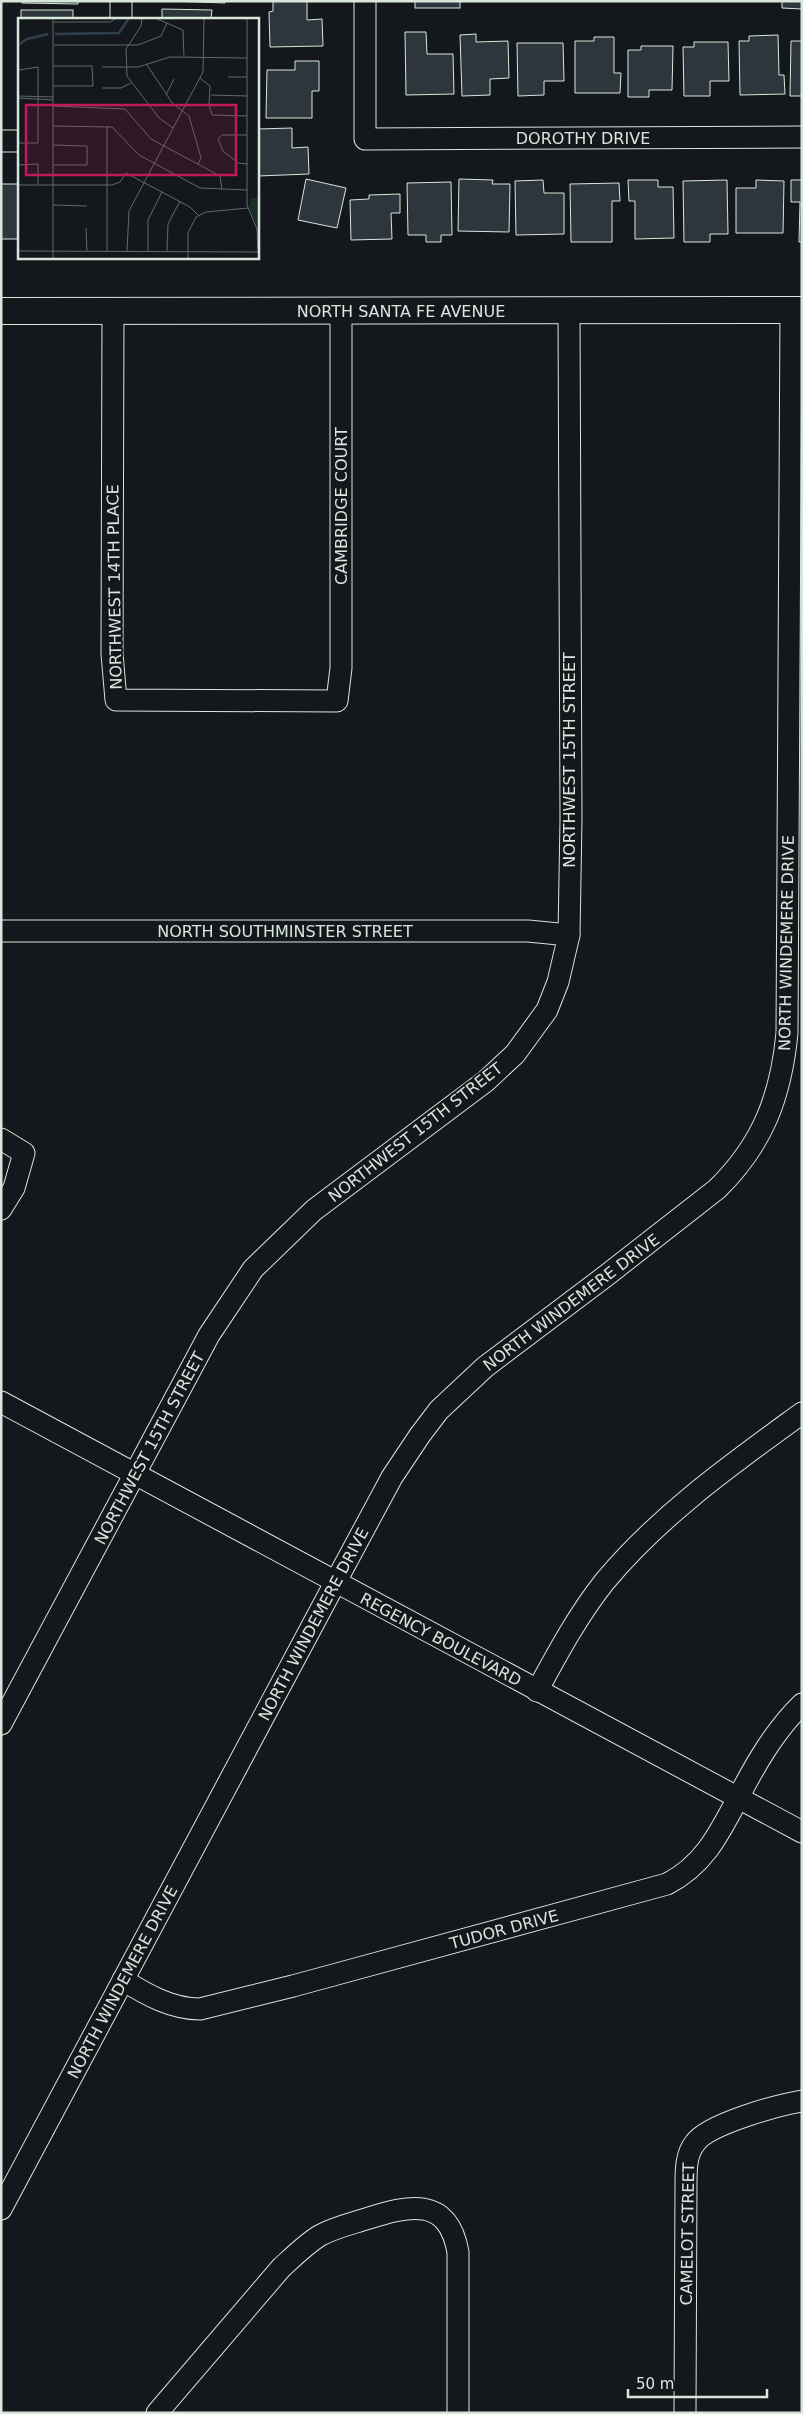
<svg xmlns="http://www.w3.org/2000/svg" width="803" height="2414" font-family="'DejaVu Sans',sans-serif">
<rect width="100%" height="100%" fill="#14181c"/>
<!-- building -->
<g fill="#2c363c" stroke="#d8e6dc">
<path d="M 22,1 L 78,1 L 78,4 L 22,3 Z"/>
<path d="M 170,1 L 225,1 L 225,3 Z"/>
<path d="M 273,1 L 307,1 L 307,20 L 322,19 L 323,46 L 270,47 L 269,12 L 273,11 Z"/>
<rect x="415" y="1" width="45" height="7"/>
<path d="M 782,1 L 802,1 L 802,9 L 782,8 Z"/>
<path d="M 162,9 L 212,10 L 211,19 L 162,19 Z"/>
<rect x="21" y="10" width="52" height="9"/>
<path d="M 405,32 L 426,32 L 427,54 L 453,54 L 454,94 L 406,95 Z"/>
<path d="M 476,34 L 476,42 L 508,41 L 509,78 L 490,79 L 490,95 L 462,96 L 460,35 Z"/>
<path d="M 778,35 L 779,75 L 784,75 L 785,94 L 740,95 L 739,41 L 749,41 L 749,36 Z"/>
<path d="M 594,37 L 614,37 L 614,73 L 621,73 L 620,93 L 575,93 L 575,41 L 594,41 Z"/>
<path d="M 791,41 L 802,41 L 802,96 L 790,96 Z"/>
<path d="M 694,42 L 728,42 L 729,81 L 710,81 L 710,96 L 684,96 L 683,47 L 694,47 Z"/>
<path d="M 517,43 L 563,43 L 564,81 L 544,81 L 544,95 L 518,96 Z"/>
<path d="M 641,46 L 673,46 L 672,90 L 649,90 L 649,97 L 628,97 L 628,50 L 641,50 Z"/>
<path d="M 295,61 L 319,61 L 319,91 L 312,91 L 312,118 L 266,118 L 267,70 L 295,70 Z"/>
<path d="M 292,128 L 292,148 L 308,147 L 309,174 L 258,176 L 258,129 Z"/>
<path d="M 306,179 L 346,188 L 337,228 L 298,220 Z"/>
<path d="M 459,179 L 493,180 L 492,184 L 510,184 L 509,232 L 458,231 Z"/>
<path d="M 543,180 L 544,193 L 564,193 L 564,234 L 516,235 L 515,181 Z"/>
<path d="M 628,180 L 658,180 L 658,187 L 673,187 L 674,238 L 635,239 L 635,201 L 629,201 Z"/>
<path d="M 727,180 L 728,234 L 710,234 L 710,242 L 684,242 L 683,181 Z"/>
<path d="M 756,180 L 784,181 L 783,233 L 736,233 L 736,188 L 756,188 Z"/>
<path d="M 791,180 L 802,180 L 802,242 L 799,242 L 800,202 L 791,202 Z"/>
<path d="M 451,182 L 452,235 L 441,235 L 441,242 L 426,242 L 426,235 L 408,235 L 407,183 Z"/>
<path d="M 619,183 L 620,201 L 612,201 L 612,242 L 571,242 L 570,184 Z"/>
<rect x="1" y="184" width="18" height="55"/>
<path d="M 400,194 L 400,213 L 391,213 L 392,239 L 351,240 L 350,200 L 369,199 L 369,195 Z"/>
</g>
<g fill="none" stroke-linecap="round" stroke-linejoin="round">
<defs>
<g id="minor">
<path d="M 121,1 L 121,19"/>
<path d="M 365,1 L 365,139 L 802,137"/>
<path d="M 1,141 L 19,141"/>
<path d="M 113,312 L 112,654 L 116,700 L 337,701 L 341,668 L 341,311"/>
<path d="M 1,931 L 528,931 L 569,935"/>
<path d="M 1,1139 L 24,1153 L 14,1188 L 1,1209"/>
<path d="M 1,1402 L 802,1832"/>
<path d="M 537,1691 C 557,1654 578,1615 605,1581 C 661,1514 732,1464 802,1413"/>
<path d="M 1,1724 L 209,1335 L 253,1269 L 314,1210 L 486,1081 L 515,1054 L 547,1010 L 558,982 L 569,935 L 571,819 L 569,311"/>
<path d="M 123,1980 C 147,1995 172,2009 200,2009 L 293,1986 L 667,1884 C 704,1865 719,1834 738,1798 C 755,1765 775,1730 802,1704"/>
<path d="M 1,2209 L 335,1583 L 392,1477 L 420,1435 L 439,1410 L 485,1367 L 607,1275 L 717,1189 C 763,1144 781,1096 787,1033 L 791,310"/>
<path d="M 157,2413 L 281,2268 C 293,2257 305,2245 319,2236 C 333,2228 350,2224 366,2219 C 409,2205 448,2196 458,2252 L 458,2413"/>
<path d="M 685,2413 L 686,2184 C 686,2170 686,2154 695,2143 C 708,2124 778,2105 802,2101"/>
</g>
<path id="major" d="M 1,311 L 802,310"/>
</defs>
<!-- minor casing -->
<use href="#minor" stroke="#d8e6dc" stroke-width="23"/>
<!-- major casing -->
<use href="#major" stroke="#d8e6dc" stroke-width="28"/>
<!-- minor -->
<use href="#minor" stroke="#14181c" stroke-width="21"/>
<!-- major -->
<use href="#major" stroke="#14181c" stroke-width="26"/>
</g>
<g text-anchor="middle" stroke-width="4" stroke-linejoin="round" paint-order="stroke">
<!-- street labels -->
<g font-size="16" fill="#d8e6dc" stroke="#14181c">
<text x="583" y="144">DOROTHY DRIVE</text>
<text x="401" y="317">NORTH SANTA FE AVENUE</text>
<text transform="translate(341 506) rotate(-90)" y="6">CAMBRIDGE COURT</text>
<text transform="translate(114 587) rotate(-91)" y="6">NORTHWEST 14TH PLACE</text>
<text transform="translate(569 760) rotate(-90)" y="6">NORTHWEST 15TH STREET</text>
<text x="285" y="937">NORTH SOUTHMINSTER STREET</text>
<text transform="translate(786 943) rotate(-89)" y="6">NORTH WINDEMERE DRIVE</text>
<text transform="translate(415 1132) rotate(-38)" y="6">NORTHWEST 15TH STREET</text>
<text transform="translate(571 1302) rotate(-37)" y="6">NORTH WINDEMERE DRIVE</text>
<text transform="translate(149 1448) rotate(-62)" y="6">NORTHWEST 15TH STREET</text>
<text transform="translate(313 1624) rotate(-62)" y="6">NORTH WINDEMERE DRIVE</text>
<text transform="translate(441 1639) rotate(28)" y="6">REGENCY BOULEVARD</text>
<text transform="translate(504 1929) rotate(-15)" y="6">TUDOR DRIVE</text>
<text transform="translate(122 1982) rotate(-62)" y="6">NORTH WINDEMERE DRIVE</text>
<text transform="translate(687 2234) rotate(-89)" y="6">CAMELOT STREET</text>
</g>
</g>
<!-- overview -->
<g transform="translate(18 18)">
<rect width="241" height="241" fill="#14181c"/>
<path d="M 232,180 L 241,180 L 241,212 L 232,193 Z" fill="#1a2d24"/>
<path fill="none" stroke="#2f3f4d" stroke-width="2.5" d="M 37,16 L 101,15 L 111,0M 0,27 L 9,21 L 30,16"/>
<path fill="none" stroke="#626a69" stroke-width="1" d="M 35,0 L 35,241M 124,0 L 123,8 L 108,31 L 109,58 L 141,100 L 155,110M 137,0 L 165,12 L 166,39M 229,0 L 229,187 L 239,211 L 240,234M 35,4 L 92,4 L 99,0M 36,27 L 120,27 L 143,18 L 149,5M 129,47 L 155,86 L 171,98 L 183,140 L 180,146M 35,48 L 74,48 L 75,68 L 35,68M 84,49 L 120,49 L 152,39 L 229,40M 0,52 L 20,49 L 20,125 L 0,125M 210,59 L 229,59M 182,60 L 192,68 L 191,87 L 194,97 L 229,98M 84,70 L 103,70 L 113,65M 148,77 L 156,61M 193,77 L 229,78M 0,78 L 35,79M 0,80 L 35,82M 35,88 L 107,91 L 133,121 L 202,158 L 204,172M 35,108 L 94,109 L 121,137 L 182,170 L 229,172M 229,117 L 204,117 L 200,121 L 205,133 L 220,145 L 229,146M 35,127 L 69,128 L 69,147 L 35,147M 0,147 L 20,146 L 20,167M 0,167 L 94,167 L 102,164 L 108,155 L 172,189 L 180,197M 35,187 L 69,188M 68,210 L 69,233M 0,233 L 242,234M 89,233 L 89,108M 109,233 L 111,193 L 185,54 L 186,0M 130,233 L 130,202 L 144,174M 149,233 L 150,206 L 162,183M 170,241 L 170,215 L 178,199 L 188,194 L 230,190"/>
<path fill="#c2185b" fill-opacity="0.15" stroke="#c2185b" stroke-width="2.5" d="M 8,87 L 218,87 L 218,157 L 8,157 Z"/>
<rect width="241" height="241" fill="none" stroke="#d8e6dc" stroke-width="2.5"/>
</g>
<!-- border -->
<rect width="803" height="2414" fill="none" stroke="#d8e6dc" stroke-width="5"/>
<!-- scale -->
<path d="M628 2389v8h139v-8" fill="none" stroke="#d8e6dc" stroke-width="2.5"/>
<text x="636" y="2389" font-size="15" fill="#d8e6dc" stroke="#14181c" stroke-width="4" paint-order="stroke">50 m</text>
</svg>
